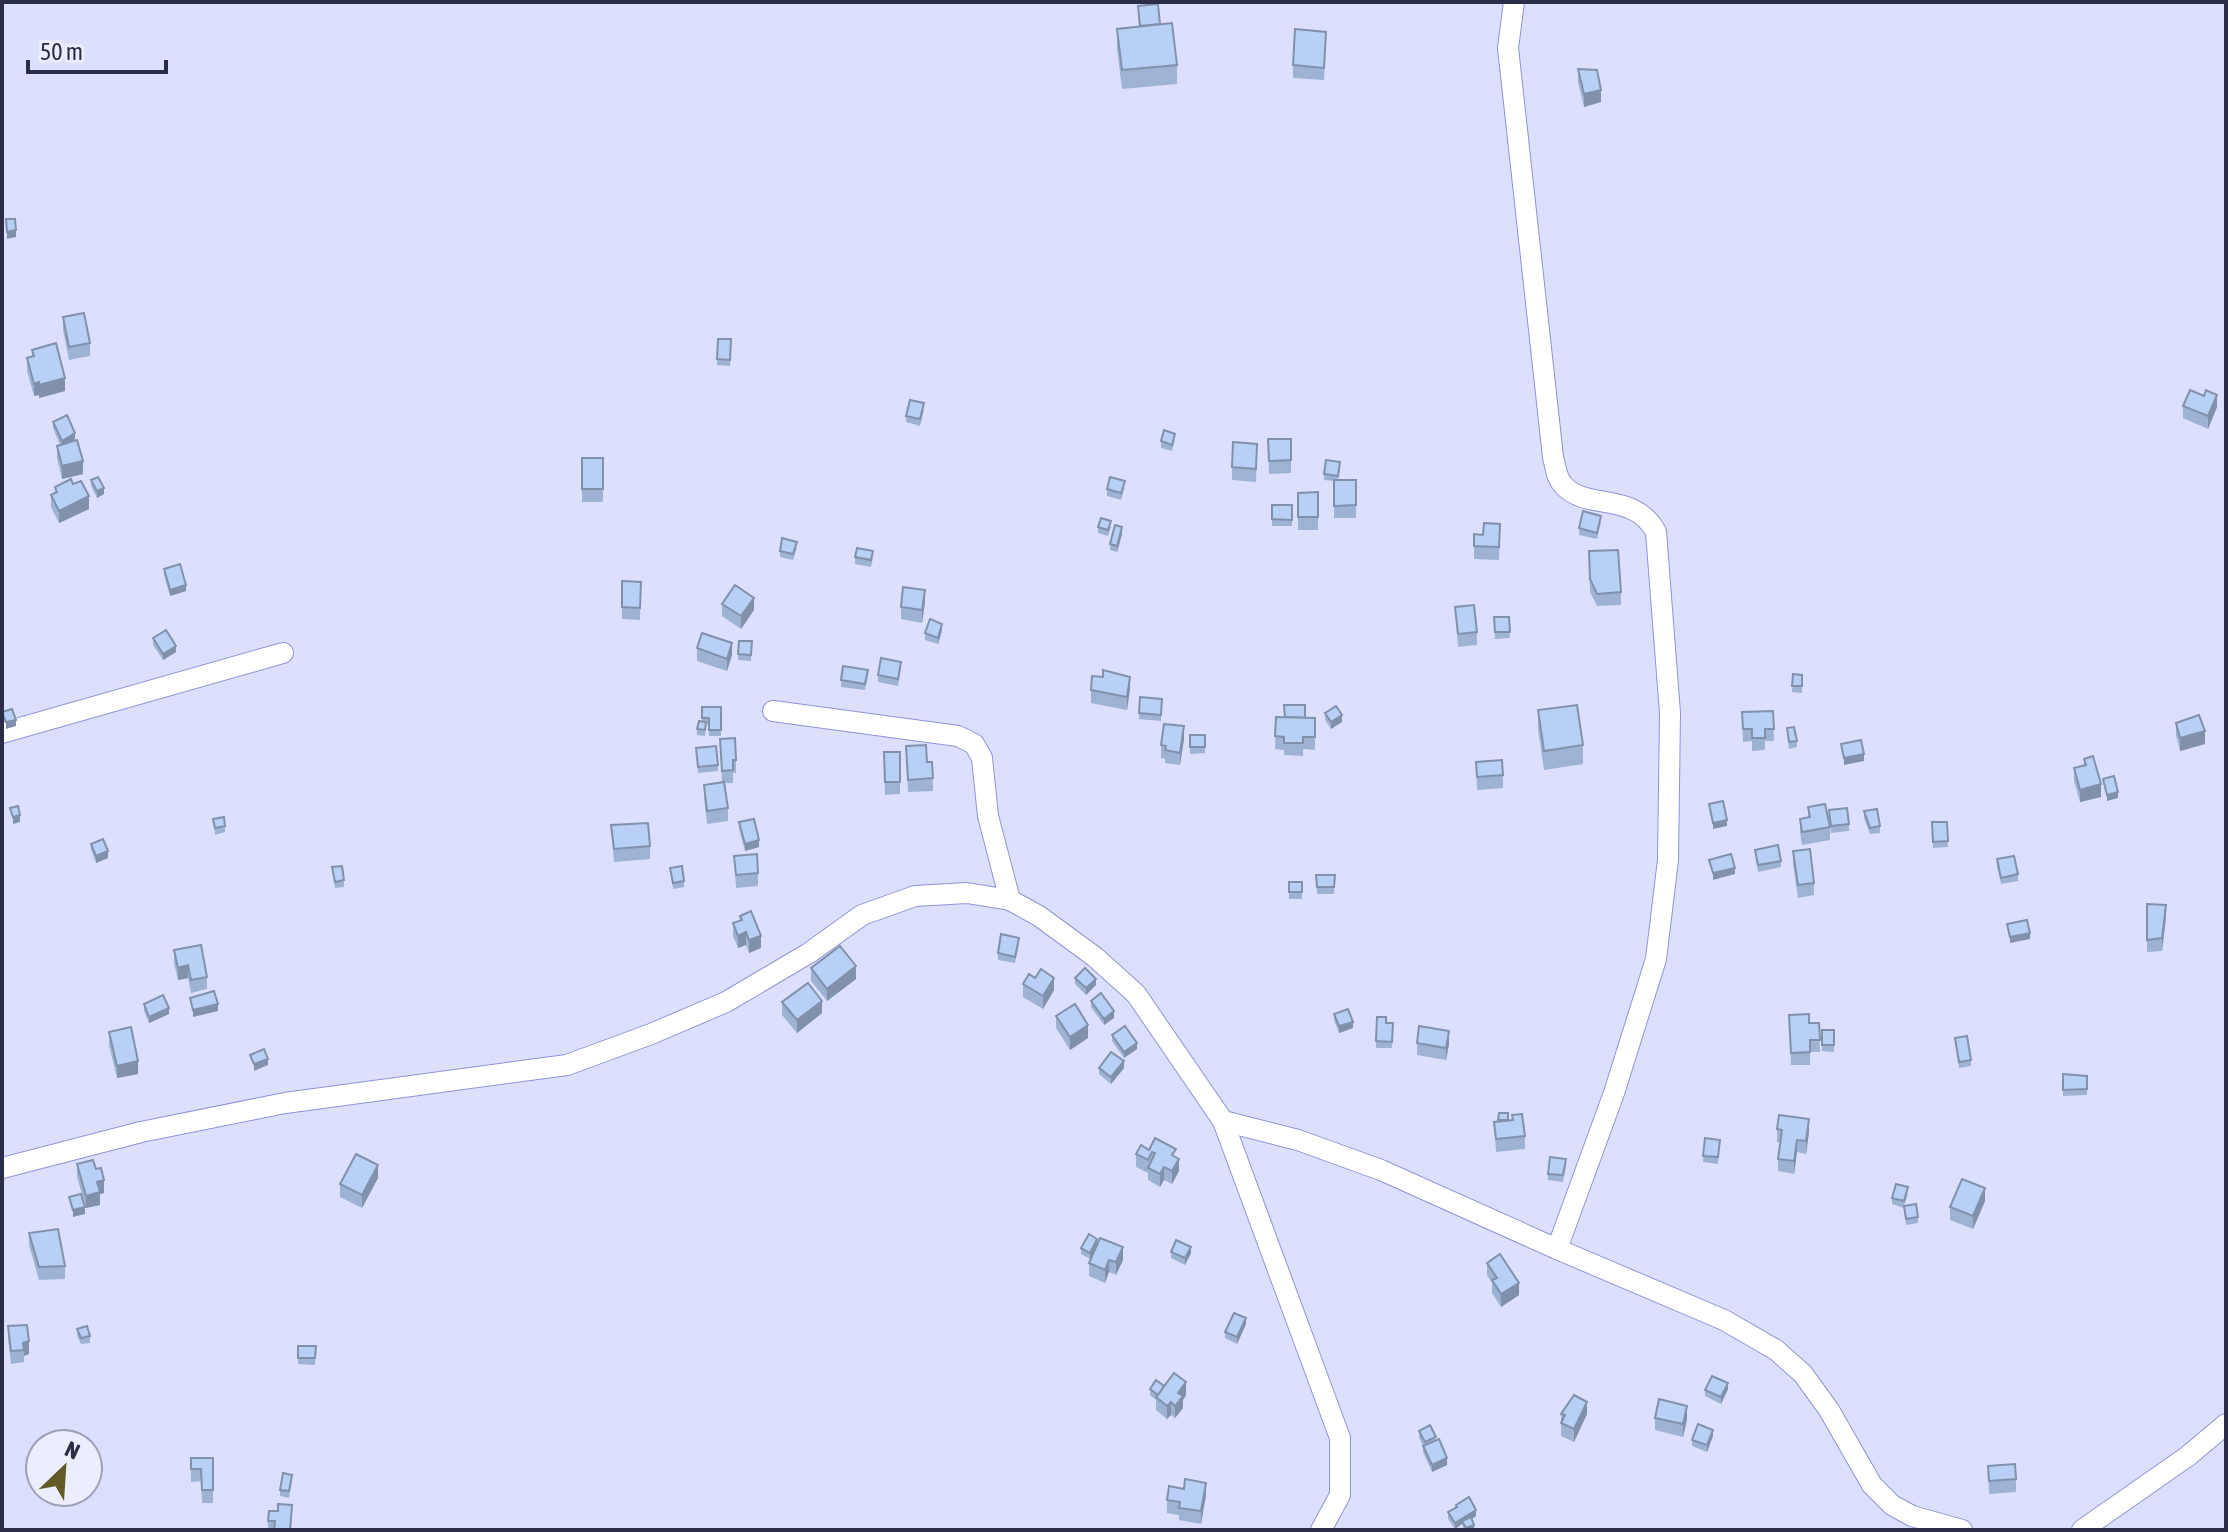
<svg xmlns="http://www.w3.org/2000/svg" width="2228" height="1532" font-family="'Asap Condensed',sans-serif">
<rect width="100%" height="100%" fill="#dde0fd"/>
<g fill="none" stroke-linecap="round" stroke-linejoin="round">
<defs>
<g id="street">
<path d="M 773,711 L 958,736 L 974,744 L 982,758 L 988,816 L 1010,900"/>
<path d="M 2,733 L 283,653"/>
<path d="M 1223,1121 L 1298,1140 L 1381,1170 L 1557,1249 L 1614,1093 L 1656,959 L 1668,860 L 1670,713 L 1656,532 C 1634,491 1588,511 1564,486 C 1556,478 1556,468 1553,457 L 1508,48 L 1514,2"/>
<path d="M 2,1168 L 141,1132 L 285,1103 L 567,1065 L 651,1034 L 726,1002 L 809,953 L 862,915 L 915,896 L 967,893 L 1010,900 L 1039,916 L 1095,957 L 1136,994 L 1223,1121 L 1340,1438 L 1340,1495 L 1321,1530"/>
<path d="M 1557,1249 L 1724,1320 L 1776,1350 L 1803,1374 L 1829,1410 L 1872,1485 L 1892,1505 L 1912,1516 L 1962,1530"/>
<path d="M 2082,1530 L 2188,1456 L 2226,1424"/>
</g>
</defs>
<!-- street casing -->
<use href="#street" stroke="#8f93d7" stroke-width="22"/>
<!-- street -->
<use href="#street" stroke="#fff" stroke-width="20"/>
</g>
<!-- wall -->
<g fill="#9eb2d4">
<path d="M 1138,6 L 1160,25 L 1177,65 L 1177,84 L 1122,89 L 1117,48 L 1117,29 L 1139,27 Z"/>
<path d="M 1326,45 L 1324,80 L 1293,78 L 1293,65 Z"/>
<path d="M 1578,69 L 1601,102 L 1584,107 L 1578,82 Z"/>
<path d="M 63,317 L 90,343 L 90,356 L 69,360 L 63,330 Z"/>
<path d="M 718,339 L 731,339 L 730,366 L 717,365 Z"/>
<path d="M 32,350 L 65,391 L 39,398 L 39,395 L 34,396 L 27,371 L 27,358 L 32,357 Z"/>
<path d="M 2183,406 L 2217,407 L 2208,429 L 2183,418 Z"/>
<path d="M 924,410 L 920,426 L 906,422 L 906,416 Z"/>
<path d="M 53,422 L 75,439 L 70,442 L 83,474 L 62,479 L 57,458 L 57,446 L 60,445 L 53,428 Z"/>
<path d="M 1268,439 L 1291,439 L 1291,473 L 1269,474 Z"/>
<path d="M 1175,440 L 1172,451 L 1161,448 L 1161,441 Z"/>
<path d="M 1257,457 L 1256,482 L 1232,480 L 1232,467 Z"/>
<rect x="582" y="458" width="21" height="44"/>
<path d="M 1340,469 L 1338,480 L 1356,480 L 1356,518 L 1334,518 L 1334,481 L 1324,480 L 1324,474 Z"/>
<path d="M 91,480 L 104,494 L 97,498 L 91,486 Z"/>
<path d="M 55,487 L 89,509 L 59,523 L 51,507 L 51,495 L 55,493 Z"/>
<path d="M 1125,487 L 1121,500 L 1107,496 L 1107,489 Z"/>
<path d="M 1318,492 L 1318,530 L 1298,530 L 1298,493 Z"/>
<rect x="1272" y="505" width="20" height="21"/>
<path d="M 1601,522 L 1597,539 L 1579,535 L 1579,528 Z"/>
<path d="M 1098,527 L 1111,527 L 1108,536 L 1098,533 Z"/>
<path d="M 1122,534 L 1117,552 L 1110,550 L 1110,544 Z"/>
<path d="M 1474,534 L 1500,537 L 1499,560 L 1474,559 Z"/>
<path d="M 797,548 L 793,560 L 780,557 L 780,551 Z"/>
<path d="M 1589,551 L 1621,592 L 1621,605 L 1597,606 L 1590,592 Z"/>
<path d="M 855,557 L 873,558 L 871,567 L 855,564 Z"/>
<path d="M 164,569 L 186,591 L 170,596 L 164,575 Z"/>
<path d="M 622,581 L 641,582 L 640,620 L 622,619 Z"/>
<path d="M 925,602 L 922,623 L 901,619 L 901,607 Z"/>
<path d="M 722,604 L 754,610 L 741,629 L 722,616 Z"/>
<path d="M 1455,607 L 1477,632 L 1477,645 L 1458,647 Z"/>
<path d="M 1494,617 L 1509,617 L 1510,638 L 1495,639 Z"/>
<path d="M 942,630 L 938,644 L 925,640 L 925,633 Z"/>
<path d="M 153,638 L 176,652 L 163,660 L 153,645 Z"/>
<path d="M 739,641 L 752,641 L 751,661 L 738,660 Z"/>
<path d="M 697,648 L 732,655 L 727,671 L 697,661 Z"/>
<path d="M 901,668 L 898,686 L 878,682 L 878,675 Z"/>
<path d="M 1793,674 L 1802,675 L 1802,693 L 1792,692 Z"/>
<path d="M 868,676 L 865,690 L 841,687 L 841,680 Z"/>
<path d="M 1130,689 L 1127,710 L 1091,703 L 1091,690 Z"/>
<path d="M 1162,706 L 1161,721 L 1139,719 L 1139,713 Z"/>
<path d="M 721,707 L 721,736 L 709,736 L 709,725 L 706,724 L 705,736 L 697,735 L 697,729 L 702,721 L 702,718 Z"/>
<path d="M 1538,710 L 1583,745 L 1583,764 L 1544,770 L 1538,729 Z"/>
<path d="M 1773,711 L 1774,741 L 1765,741 L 1765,750 L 1752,751 L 1752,741 L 1743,742 L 1742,712 Z"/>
<path d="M 1325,713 L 1342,722 L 1331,729 L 1325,720 Z"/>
<path d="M 1276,717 L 1315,718 L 1315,750 L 1303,749 L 1303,756 L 1284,755 L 1284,750 L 1275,749 Z"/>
<path d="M 2176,723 L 2205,744 L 2180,751 L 2176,735 Z"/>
<path d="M 1787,728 L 1797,741 L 1797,747 L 1789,749 Z"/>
<path d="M 1190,735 L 1205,735 L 1205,753 L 1190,754 Z"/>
<path d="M 720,739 L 736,760 L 736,773 L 733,773 L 733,783 L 725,783 L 728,808 L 728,821 L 707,824 L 704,797 L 704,785 L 722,783 Z"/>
<path d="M 1184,739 L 1180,765 L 1165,763 L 1165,759 L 1161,758 L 1161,745 Z"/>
<path d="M 906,746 L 927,762 L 932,762 L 933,791 L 908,792 Z"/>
<path d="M 696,748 L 718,765 L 718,771 L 698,773 Z"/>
<path d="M 884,752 L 900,752 L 900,794 L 885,795 Z"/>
<path d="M 2084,759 L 2101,797 L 2080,802 L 2074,781 L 2074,768 L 2084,765 Z"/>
<path d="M 1476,762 L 1503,775 L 1503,788 L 1477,790 Z"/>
<path d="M 1808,807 L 1830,827 L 1830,840 L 1802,845 L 1800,832 L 1800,819 L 1808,818 Z"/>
<path d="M 1829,810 L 1849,824 L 1849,831 L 1831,833 Z"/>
<path d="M 1864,811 L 1880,826 L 1880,833 L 1870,834 L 1864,818 Z"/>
<path d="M 213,819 L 225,826 L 225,832 L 215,835 Z"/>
<path d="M 739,822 L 759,847 L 745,851 L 739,828 Z"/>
<path d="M 1932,822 L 1947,822 L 1948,847 L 1933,848 Z"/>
<path d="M 611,825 L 650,846 L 650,859 L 614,862 Z"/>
<path d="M 91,844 L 108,858 L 96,863 L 91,850 Z"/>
<path d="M 1755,850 L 1781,861 L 1781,867 L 1758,872 Z"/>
<path d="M 1793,851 L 1814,883 L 1814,895 L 1798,898 L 1793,864 Z"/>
<path d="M 734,856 L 758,873 L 758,886 L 736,888 Z"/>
<path d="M 1997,859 L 2018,874 L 2018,881 L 2001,884 L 1997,866 Z"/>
<path d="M 332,867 L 344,880 L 344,887 L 335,888 Z"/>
<path d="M 670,868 L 684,881 L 684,887 L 673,889 Z"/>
<path d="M 1316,875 L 1335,875 L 1334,894 L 1317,894 Z"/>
<rect x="1289" y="882" width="13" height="17"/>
<path d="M 2147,904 L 2166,917 L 2162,951 L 2147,952 Z"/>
<path d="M 740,916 L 761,948 L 749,953 L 746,945 L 738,948 L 733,936 L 733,923 L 740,920 Z"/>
<path d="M 1019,944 L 1015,963 L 998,960 L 998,953 Z"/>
<path d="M 174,950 L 207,977 L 207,989 L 191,993 L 188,978 L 178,980 L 174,963 Z"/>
<path d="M 811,968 L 856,979 L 827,1001 L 811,981 Z"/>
<path d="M 1075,978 L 1096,985 L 1086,995 L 1075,984 Z"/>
<path d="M 1023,984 L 1054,990 L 1043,1009 L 1023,997 Z"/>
<path d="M 1091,1001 L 1114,1018 L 1104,1025 L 1091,1007 Z"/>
<path d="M 782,1002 L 822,1013 L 797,1033 L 782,1015 Z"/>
<path d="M 144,1004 L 169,1014 L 149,1023 L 144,1011 Z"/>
<path d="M 1334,1014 L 1353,1028 L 1339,1033 L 1334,1020 Z"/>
<path d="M 1789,1015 L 1809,1023 L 1819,1023 L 1820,1052 L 1810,1052 L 1810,1065 L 1791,1065 Z"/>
<path d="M 1056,1016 L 1088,1038 L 1070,1050 L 1056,1028 Z"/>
<path d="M 1377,1017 L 1386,1023 L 1393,1023 L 1392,1048 L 1376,1048 Z"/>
<path d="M 1822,1030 L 1834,1030 L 1834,1052 L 1822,1051 Z"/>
<path d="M 109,1032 L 138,1074 L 117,1078 L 109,1045 Z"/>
<path d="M 1112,1035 L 1137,1049 L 1124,1058 L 1112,1041 Z"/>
<path d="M 1955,1038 L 1971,1060 L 1971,1066 L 1959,1068 Z"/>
<path d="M 1417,1043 L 1449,1044 L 1446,1060 L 1417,1055 Z"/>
<path d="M 1099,1068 L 1124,1068 L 1111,1084 L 1099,1074 Z"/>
<path d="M 2063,1074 L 2087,1076 L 2087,1095 L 2063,1096 Z"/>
<path d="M 1508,1113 L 1508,1121 L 1525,1136 L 1525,1149 L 1496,1152 L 1494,1122 L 1498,1122 L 1498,1120 Z"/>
<path d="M 1777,1129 L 1809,1132 L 1806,1154 L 1797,1152 L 1794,1174 L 1778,1171 L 1778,1159 L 1780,1142 L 1777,1142 Z"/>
<path d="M 1705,1138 L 1720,1140 L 1718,1164 L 1703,1162 Z"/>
<path d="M 1149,1150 L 1176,1157 L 1179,1171 L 1172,1184 L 1164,1180 L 1160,1187 L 1148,1180 L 1148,1173 L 1136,1167 L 1136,1154 Z"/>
<path d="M 77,1164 L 96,1169 L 104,1193 L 100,1194 L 100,1205 L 86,1208 L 77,1177 Z"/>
<path d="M 1566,1165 L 1563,1182 L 1548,1180 L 1548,1174 Z"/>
<path d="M 378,1178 L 362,1208 L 340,1197 L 340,1184 Z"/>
<path d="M 1908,1194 L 1904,1206 L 1918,1217 L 1918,1223 L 1906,1225 L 1904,1208 L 1892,1204 L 1892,1198 Z"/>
<path d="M 1985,1201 L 1973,1229 L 1950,1220 L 1950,1207 Z"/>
<path d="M 29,1233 L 65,1266 L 65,1279 L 39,1280 L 29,1245 Z"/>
<path d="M 1097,1245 L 1123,1260 L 1116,1275 L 1109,1272 L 1105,1283 L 1089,1276 L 1089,1263 L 1096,1247 L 1090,1259 L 1081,1254 L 1081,1248 Z"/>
<path d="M 1171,1252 L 1191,1253 L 1185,1265 L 1171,1258 Z"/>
<path d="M 1487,1263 L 1519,1295 L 1501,1307 L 1492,1293 L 1492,1283 L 1487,1275 Z"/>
<path d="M 1246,1324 L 1237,1344 L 1225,1338 L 1225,1332 Z"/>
<path d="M 8,1326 L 29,1354 L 24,1356 L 24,1362 L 11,1364 L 8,1338 Z"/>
<path d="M 77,1329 L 90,1336 L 90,1343 L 81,1344 L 77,1335 Z"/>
<path d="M 298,1346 L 316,1346 L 315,1365 L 298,1364 Z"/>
<path d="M 1164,1386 L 1186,1395 L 1183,1400 L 1183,1408 L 1175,1418 L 1171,1415 L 1167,1419 L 1156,1410 L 1156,1400 L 1150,1395 L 1150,1389 Z"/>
<path d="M 1728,1389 L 1721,1404 L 1705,1396 L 1705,1390 Z"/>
<path d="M 1561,1414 L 1587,1414 L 1574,1442 L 1561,1436 Z"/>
<path d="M 1655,1418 L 1687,1419 L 1683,1437 L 1655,1430 Z"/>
<path d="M 1419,1431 L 1436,1440 L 1447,1465 L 1432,1472 L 1423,1452 L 1423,1446 L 1419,1437 Z"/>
<path d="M 1713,1436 L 1707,1452 L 1692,1446 L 1692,1440 Z"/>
<path d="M 191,1458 L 213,1458 L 213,1503 L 202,1503 L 201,1481 L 191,1482 Z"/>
<path d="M 1988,1466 L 2016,1479 L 2016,1492 L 1989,1494 Z"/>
<path d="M 292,1481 L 289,1498 L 280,1496 L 280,1490 Z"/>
<path d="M 1206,1495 L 1201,1524 L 1179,1520 L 1179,1515 L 1167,1513 L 1167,1500 Z"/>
<path d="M 1456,1505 L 1476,1516 L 1472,1519 L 1474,1530 L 1464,1530 L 1462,1524 L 1455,1529 L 1448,1519 L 1448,1512 L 1456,1507 Z"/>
<path d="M 278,1511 L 292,1518 L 291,1530 L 268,1530 L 268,1521 Z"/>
</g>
<!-- shaded-wall -->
<g fill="#8191ac">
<path d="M 1601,90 L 1601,102 L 1584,107 L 1584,94 Z"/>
<path d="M 16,230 L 16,237 L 7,239 L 7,232 Z"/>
<path d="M 65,378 L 65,391 L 39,398 L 39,385 Z"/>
<path d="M 39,382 L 39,395 L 34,396 L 34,384 Z"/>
<path d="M 2217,395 L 2217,407 L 2208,429 L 2208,416 Z"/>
<path d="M 75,433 L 75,439 L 62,448 L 62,441 Z"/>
<path d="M 83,461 L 83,474 L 62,479 L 62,466 Z"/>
<path d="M 104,488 L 104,494 L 97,498 L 97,491 Z"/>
<path d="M 89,496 L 89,509 L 59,523 L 59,511 Z"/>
<path d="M 1122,527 L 1122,534 L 1117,552 L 1117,546 Z"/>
<path d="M 186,585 L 186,591 L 170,596 L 170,590 Z"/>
<path d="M 925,590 L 925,602 L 922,623 L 922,610 Z"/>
<path d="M 754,598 L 754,610 L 741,629 L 741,616 Z"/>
<path d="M 942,624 L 942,630 L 938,644 L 938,638 Z"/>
<path d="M 732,643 L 732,655 L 727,671 L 727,659 Z"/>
<path d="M 176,646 L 176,652 L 163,660 L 163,654 Z"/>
<path d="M 1130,677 L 1130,689 L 1127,710 L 1127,697 Z"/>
<path d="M 1342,715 L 1342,722 L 1331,729 L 1331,722 Z"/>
<path d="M 16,720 L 16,726 L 6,729 L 6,722 Z"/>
<path d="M 1184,726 L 1184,739 L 1180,765 L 1180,753 Z"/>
<path d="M 2205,731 L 2205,744 L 2180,751 L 2180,738 Z"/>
<path d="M 1864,754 L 1864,761 L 1844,765 L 1844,758 Z"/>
<path d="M 2101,784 L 2101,797 L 2080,802 L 2080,790 Z"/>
<path d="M 2118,792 L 2118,798 L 2107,801 L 2107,795 Z"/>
<path d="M 20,815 L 20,822 L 13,824 L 13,817 Z"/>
<path d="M 1727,820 L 1727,826 L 1713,829 L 1713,823 Z"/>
<path d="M 759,840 L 759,847 L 745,851 L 745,844 Z"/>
<path d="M 108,851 L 108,858 L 96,863 L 96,856 Z"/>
<path d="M 1735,868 L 1735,874 L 1713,880 L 1713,873 Z"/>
<path d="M 2166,905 L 2166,917 L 2162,951 L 2162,938 Z"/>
<path d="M 746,932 L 746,945 L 738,948 L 738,936 Z"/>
<path d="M 2030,933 L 2030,939 L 2010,943 L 2010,937 Z"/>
<path d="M 761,936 L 761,948 L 749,953 L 749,940 Z"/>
<path d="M 188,965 L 188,978 L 178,980 L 178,968 Z"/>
<path d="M 856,966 L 856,979 L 827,1001 L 827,989 Z"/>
<path d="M 1054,978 L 1054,990 L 1043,1009 L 1043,996 Z"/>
<path d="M 1096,979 L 1096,985 L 1086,995 L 1086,988 Z"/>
<path d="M 822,1001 L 822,1013 L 797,1033 L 797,1020 Z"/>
<path d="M 218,1004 L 218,1011 L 193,1017 L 193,1010 Z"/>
<path d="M 169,1008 L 169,1014 L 149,1023 L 149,1017 Z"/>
<path d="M 1114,1011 L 1114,1018 L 1104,1025 L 1104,1019 Z"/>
<path d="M 1353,1022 L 1353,1028 L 1339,1033 L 1339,1026 Z"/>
<path d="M 1088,1025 L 1088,1038 L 1070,1050 L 1070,1037 Z"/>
<path d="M 1449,1031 L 1449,1044 L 1446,1060 L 1446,1048 Z"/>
<path d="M 1137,1043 L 1137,1049 L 1124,1058 L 1124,1052 Z"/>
<path d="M 268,1059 L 268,1065 L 254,1071 L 254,1064 Z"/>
<path d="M 138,1061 L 138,1074 L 117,1078 L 117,1066 Z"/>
<path d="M 1124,1061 L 1124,1068 L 1111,1084 L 1111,1077 Z"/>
<path d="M 1809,1119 L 1809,1132 L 1806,1154 L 1806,1141 Z"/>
<path d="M 1797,1140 L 1797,1152 L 1794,1174 L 1794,1161 Z"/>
<path d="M 1179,1159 L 1179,1171 L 1172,1184 L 1172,1171 Z"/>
<path d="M 378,1165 L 378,1178 L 362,1208 L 362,1195 Z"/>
<path d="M 1164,1167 L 1164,1180 L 1160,1187 L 1160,1174 Z"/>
<path d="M 104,1180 L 104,1193 L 100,1194 L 100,1205 L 86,1208 L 86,1196 L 97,1182 Z"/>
<path d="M 1985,1188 L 1985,1201 L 1973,1229 L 1973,1216 Z"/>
<path d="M 85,1207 L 85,1214 L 73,1217 L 73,1210 Z"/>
<path d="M 1097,1239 L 1097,1246 L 1090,1259 L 1090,1253 Z"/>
<path d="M 1123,1247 L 1123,1260 L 1116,1275 L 1116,1262 Z"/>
<path d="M 1191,1247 L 1191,1253 L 1185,1265 L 1185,1258 Z"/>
<path d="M 1109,1260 L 1109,1272 L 1105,1283 L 1105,1270 Z"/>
<path d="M 1519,1283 L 1519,1295 L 1501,1307 L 1501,1294 Z"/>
<path d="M 1246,1318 L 1246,1324 L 1237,1344 L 1237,1337 Z"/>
<path d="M 29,1341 L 29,1354 L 24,1356 L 23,1343 Z"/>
<path d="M 1186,1382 L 1186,1395 L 1183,1400 L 1183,1408 L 1175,1418 L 1175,1406 L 1178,1393 Z"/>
<path d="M 1728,1383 L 1728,1389 L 1721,1404 L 1721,1397 Z"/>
<path d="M 1171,1402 L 1171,1415 L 1167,1419 L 1167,1406 Z"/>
<path d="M 1587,1402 L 1587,1414 L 1574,1442 L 1574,1429 Z"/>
<path d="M 1687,1406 L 1687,1419 L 1683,1437 L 1683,1424 Z"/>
<path d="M 1713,1430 L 1713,1436 L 1707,1452 L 1707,1445 Z"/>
<path d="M 1447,1458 L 1447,1465 L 1432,1472 L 1432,1465 Z"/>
<path d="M 1206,1483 L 1206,1495 L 1201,1524 L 1201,1511 Z"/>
<path d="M 1476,1510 L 1476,1516 L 1464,1524 L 1462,1521 L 1462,1524 L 1455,1529 L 1455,1523 Z"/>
<path d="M 1474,1525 L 1474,1530 L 1466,1530 L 1466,1528 Z"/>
</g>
<!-- building -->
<g fill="#b8cff6" stroke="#8191ac" stroke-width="2">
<path d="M 1158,4 L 1160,24 L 1140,26 L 1138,6 Z"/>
<path d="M 1172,23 L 1177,65 L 1122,70 L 1117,29 Z"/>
<path d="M 1295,29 L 1326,32 L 1324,68 L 1293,65 Z"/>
<path d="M 1578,69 L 1597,70 L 1601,90 L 1584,94 Z"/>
<path d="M 6,219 L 15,219 L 16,230 L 7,232 Z"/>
<path d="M 84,313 L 90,343 L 69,347 L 63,317 Z"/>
<path d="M 718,339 L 731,339 L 730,360 L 717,359 Z"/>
<path d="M 56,343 L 65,378 L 39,385 L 39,382 L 34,384 L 27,358 L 34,356 L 32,350 Z"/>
<path d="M 2190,390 L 2204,396 L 2206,390 L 2217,395 L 2208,416 L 2183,406 Z"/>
<path d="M 910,400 L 924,403 L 920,419 L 906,416 Z"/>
<path d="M 67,415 L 75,433 L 62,441 L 53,422 Z"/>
<path d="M 1164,430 L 1175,434 L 1172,445 L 1161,441 Z"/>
<path d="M 1268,439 L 1291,439 L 1291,460 L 1269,461 Z"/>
<path d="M 77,440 L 83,461 L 62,466 L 57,446 Z"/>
<path d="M 1233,442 L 1257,444 L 1256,469 L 1232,467 Z"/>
<rect x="582" y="458" width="21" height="31"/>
<path d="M 1326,460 L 1340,462 L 1338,476 L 1324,474 Z"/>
<path d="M 98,477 L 104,488 L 97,491 L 91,480 Z"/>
<path d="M 1110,477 L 1125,481 L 1121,493 L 1107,489 Z"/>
<path d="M 71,479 L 73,484 L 81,481 L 89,496 L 59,511 L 51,495 L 57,492 L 55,487 Z"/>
<path d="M 1334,480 L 1356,480 L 1356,505 L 1334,506 Z"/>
<path d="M 1318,492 L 1318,517 L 1298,517 L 1298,493 Z"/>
<path d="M 1272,505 L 1292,505 L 1292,520 L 1272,519 Z"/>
<path d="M 1583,511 L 1601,516 L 1597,533 L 1579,528 Z"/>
<path d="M 1101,518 L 1111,521 L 1108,530 L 1098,527 Z"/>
<path d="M 1484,523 L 1500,524 L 1499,547 L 1474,546 L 1474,534 L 1483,535 Z"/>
<path d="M 1115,525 L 1122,527 L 1117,546 L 1110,544 Z"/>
<path d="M 782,538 L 797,542 L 793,554 L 780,551 Z"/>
<path d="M 857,548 L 873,551 L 871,560 L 855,557 Z"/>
<path d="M 1618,550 L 1621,592 L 1597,594 L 1590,579 L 1589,551 Z"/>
<path d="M 180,564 L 186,585 L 170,590 L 164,569 Z"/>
<path d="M 622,581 L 641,582 L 640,608 L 622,607 Z"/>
<path d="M 735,585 L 754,598 L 741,616 L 722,604 Z"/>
<path d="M 903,587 L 925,590 L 922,610 L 901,607 Z"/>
<path d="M 1474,605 L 1477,632 L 1458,634 L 1455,607 Z"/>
<path d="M 1494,617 L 1509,617 L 1510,632 L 1495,632 Z"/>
<path d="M 930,619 L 942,624 L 938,638 L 925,633 Z"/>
<path d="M 166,630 L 176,646 L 163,654 L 153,638 Z"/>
<path d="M 702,633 L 732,643 L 727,659 L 697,648 Z"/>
<path d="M 739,641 L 752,641 L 751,655 L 738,654 Z"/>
<path d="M 881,658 L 901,662 L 898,679 L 878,675 Z"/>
<path d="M 843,666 L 868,670 L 865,684 L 841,680 Z"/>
<path d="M 1103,670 L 1130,677 L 1127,697 L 1091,690 L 1092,676 L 1103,677 Z"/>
<path d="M 1793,674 L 1802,675 L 1802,686 L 1792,686 Z"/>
<path d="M 1140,697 L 1162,699 L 1161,715 L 1139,713 Z"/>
<path d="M 1284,705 L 1305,705 L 1305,718 L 1285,717 Z"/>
<path d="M 1577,705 L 1583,745 L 1544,751 L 1538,710 Z"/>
<path d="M 1336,706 L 1342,715 L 1331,722 L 1325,713 Z"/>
<path d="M 702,707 L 721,707 L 721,730 L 709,730 L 709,718 L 702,718 Z"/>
<path d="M 12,709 L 16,720 L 6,722 L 2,712 Z"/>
<path d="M 1773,711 L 1774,729 L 1765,729 L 1765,738 L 1752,738 L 1752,729 L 1743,729 L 1742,712 Z"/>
<path d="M 2199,715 L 2205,731 L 2180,738 L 2176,723 Z"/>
<path d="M 1276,717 L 1315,718 L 1315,737 L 1303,737 L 1303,743 L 1284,743 L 1284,737 L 1275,736 Z"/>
<path d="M 699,721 L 706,722 L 705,730 L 697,729 Z"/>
<path d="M 1164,724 L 1184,726 L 1180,753 L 1165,750 L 1166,746 L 1161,745 Z"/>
<path d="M 1794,727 L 1797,741 L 1789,742 L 1787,728 Z"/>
<rect x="1190" y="735" width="15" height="12"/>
<path d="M 735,738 L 736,760 L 733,760 L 733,770 L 722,771 L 720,739 Z"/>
<path d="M 1861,740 L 1864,754 L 1844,758 L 1841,744 Z"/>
<path d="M 926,745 L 927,762 L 932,762 L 933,778 L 908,780 L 906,746 Z"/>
<path d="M 716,746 L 718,765 L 698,767 L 696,748 Z"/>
<path d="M 884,752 L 900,752 L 900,782 L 885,782 Z"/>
<path d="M 2093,756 L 2101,784 L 2080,790 L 2074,768 L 2086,765 L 2084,759 Z"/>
<path d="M 1502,760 L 1503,775 L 1477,777 L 1476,762 Z"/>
<path d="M 2114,776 L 2118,792 L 2107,795 L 2103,779 Z"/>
<path d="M 724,782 L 728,808 L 707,811 L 704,785 Z"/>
<path d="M 1723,801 L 1727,820 L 1713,823 L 1709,804 Z"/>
<path d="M 1825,804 L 1830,827 L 1802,832 L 1800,819 L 1810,817 L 1808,807 Z"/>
<path d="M 18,806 L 20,815 L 13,817 L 10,808 Z"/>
<path d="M 1847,808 L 1849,824 L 1831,826 L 1829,810 Z"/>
<path d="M 1877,809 L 1880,826 L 1870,828 L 1864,811 Z"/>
<path d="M 224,817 L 225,826 L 215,828 L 213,819 Z"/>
<path d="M 754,819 L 759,840 L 745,844 L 739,822 Z"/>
<path d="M 1932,822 L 1947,822 L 1948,841 L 1933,842 Z"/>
<path d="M 648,823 L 650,846 L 614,849 L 611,825 Z"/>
<path d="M 103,839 L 108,851 L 96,856 L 91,844 Z"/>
<path d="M 1778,845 L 1781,861 L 1758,865 L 1755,850 Z"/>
<path d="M 1810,849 L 1814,883 L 1798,885 L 1793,851 Z"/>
<path d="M 757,854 L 758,873 L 736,875 L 734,856 Z"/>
<path d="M 1731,854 L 1735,868 L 1713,873 L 1709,860 Z"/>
<path d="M 2014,856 L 2018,874 L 2001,878 L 1997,859 Z"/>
<path d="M 342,866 L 344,880 L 335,882 L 332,867 Z"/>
<path d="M 682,866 L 684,881 L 673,883 L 670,868 Z"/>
<path d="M 1316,875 L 1335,875 L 1334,887 L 1317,887 Z"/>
<rect x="1289" y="882" width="13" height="10"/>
<path d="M 2147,904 L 2166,905 L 2162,938 L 2147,940 Z"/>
<path d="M 751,911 L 761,936 L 749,940 L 746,932 L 738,936 L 733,923 L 742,920 L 740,916 Z"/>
<path d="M 2027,920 L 2030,933 L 2010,937 L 2007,924 Z"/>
<path d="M 1001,934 L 1019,938 L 1015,957 L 998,953 Z"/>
<path d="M 201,945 L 207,977 L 191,980 L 188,965 L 178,968 L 174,950 Z"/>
<path d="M 840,946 L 856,966 L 827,989 L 811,968 Z"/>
<path d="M 1085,968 L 1096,979 L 1086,988 L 1075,978 Z"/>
<path d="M 1041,969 L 1054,978 L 1043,996 L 1023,984 L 1029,974 L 1035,978 Z"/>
<path d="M 808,983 L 822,1001 L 797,1020 L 782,1002 Z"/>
<path d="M 214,991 L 218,1004 L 193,1010 L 190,998 Z"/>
<path d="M 1101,993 L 1114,1011 L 1104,1019 L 1091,1001 Z"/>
<path d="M 163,995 L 169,1008 L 149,1017 L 144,1004 Z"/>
<path d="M 1075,1004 L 1088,1025 L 1070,1037 L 1056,1016 Z"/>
<path d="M 1348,1009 L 1353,1022 L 1339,1026 L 1334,1014 Z"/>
<path d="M 1809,1014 L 1809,1023 L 1819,1023 L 1820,1040 L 1810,1040 L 1810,1052 L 1791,1053 L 1789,1015 Z"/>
<path d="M 1377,1017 L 1386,1017 L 1386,1023 L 1393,1023 L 1392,1042 L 1376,1041 Z"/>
<path d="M 1125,1026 L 1137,1043 L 1124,1052 L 1112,1035 Z"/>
<path d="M 1419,1026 L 1449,1031 L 1446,1048 L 1417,1043 Z"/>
<path d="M 131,1027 L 138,1061 L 117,1066 L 109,1032 Z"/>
<rect x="1822" y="1030" width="12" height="15"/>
<path d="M 1967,1036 L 1971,1060 L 1959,1062 L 1955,1038 Z"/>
<path d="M 264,1049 L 268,1059 L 254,1064 L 250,1055 Z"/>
<path d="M 1111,1052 L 1124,1061 L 1111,1077 L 1099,1068 Z"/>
<path d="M 2063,1074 L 2087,1076 L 2087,1089 L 2063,1090 Z"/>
<path d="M 1499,1113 L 1508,1113 L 1508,1120 L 1498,1120 Z"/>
<path d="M 1522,1114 L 1525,1136 L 1496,1139 L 1494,1122 L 1513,1120 L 1512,1115 Z"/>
<path d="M 1779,1115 L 1809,1119 L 1806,1141 L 1797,1140 L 1794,1161 L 1778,1159 L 1782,1130 L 1777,1129 Z"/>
<path d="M 1155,1138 L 1176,1149 L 1172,1155 L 1179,1159 L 1172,1171 L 1164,1167 L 1160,1174 L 1148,1168 L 1155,1153 L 1152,1152 L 1148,1160 L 1136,1154 L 1141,1145 L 1149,1150 Z"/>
<path d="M 1705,1138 L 1720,1140 L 1718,1157 L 1703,1156 Z"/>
<path d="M 356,1154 L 378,1165 L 362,1195 L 340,1184 Z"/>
<path d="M 1550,1157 L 1566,1159 L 1563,1175 L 1548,1174 Z"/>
<path d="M 93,1160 L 96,1169 L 101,1168 L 104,1180 L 97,1182 L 100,1192 L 86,1196 L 77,1164 Z"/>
<path d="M 1962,1179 L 1985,1188 L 1973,1216 L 1950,1207 Z"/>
<path d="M 1896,1184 L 1908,1187 L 1904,1201 L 1892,1198 Z"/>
<path d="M 81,1194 L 85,1207 L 73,1210 L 69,1197 Z"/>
<path d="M 1916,1204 L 1918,1217 L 1906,1219 L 1904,1206 Z"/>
<path d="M 58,1229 L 65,1266 L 39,1267 L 29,1233 Z"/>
<path d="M 1089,1234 L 1097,1239 L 1090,1253 L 1081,1248 Z"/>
<path d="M 1100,1238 L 1123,1247 L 1116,1262 L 1109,1260 L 1105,1270 L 1089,1263 Z"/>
<path d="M 1176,1240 L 1191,1247 L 1185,1258 L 1171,1252 Z"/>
<path d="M 1500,1254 L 1519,1283 L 1501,1294 L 1492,1280 L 1497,1278 L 1487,1263 Z"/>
<path d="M 1234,1313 L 1246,1318 L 1237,1337 L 1225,1332 Z"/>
<path d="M 27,1325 L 29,1341 L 23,1343 L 24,1350 L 11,1351 L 8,1326 Z"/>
<path d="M 87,1326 L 90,1336 L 81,1338 L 77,1329 Z"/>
<path d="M 298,1346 L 316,1346 L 315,1358 L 298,1358 Z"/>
<path d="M 1174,1373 L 1186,1382 L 1178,1393 L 1183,1396 L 1175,1406 L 1171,1402 L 1167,1406 L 1156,1397 Z"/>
<path d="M 1712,1376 L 1728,1383 L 1721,1397 L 1705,1390 Z"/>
<path d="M 1156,1380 L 1164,1386 L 1158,1395 L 1150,1389 Z"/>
<path d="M 1574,1395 L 1587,1402 L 1574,1429 L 1561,1423 L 1565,1415 L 1561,1414 Z"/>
<path d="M 1659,1399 L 1687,1406 L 1683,1424 L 1655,1418 Z"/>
<path d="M 1698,1424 L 1713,1430 L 1707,1445 L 1692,1440 Z"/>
<path d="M 1430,1425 L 1436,1437 L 1425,1442 L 1419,1431 Z"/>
<path d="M 1439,1439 L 1447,1458 L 1432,1465 L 1423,1446 Z"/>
<path d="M 191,1458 L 213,1458 L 213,1490 L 202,1490 L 201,1469 L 191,1469 Z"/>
<path d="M 2015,1464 L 2016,1479 L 1989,1481 L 1988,1466 Z"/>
<path d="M 283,1473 L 292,1475 L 289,1491 L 280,1490 Z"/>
<path d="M 1185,1479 L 1206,1483 L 1201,1511 L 1179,1508 L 1180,1502 L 1167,1500 L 1169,1486 L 1184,1489 Z"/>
<path d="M 1469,1497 L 1476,1510 L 1455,1523 L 1448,1512 L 1457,1507 L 1456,1505 Z"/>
<path d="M 278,1504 L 292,1505 L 290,1530 L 274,1530 L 275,1521 L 268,1521 L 269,1511 L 278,1511 Z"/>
<path d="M 1471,1517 L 1474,1525 L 1466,1528 L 1462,1521 Z"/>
</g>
<!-- border -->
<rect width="2228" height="1532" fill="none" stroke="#2b2c48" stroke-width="8"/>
<!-- north arrow -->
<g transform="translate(64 1468) rotate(25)"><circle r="38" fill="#eceefd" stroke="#9fa0b5" stroke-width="2"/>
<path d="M0-6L14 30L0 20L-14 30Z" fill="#625b27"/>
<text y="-12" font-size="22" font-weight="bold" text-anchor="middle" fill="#2b2c48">N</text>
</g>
<!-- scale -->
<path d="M28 60v12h138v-12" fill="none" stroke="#2b2c48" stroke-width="4"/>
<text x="40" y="60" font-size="24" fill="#2b2c48" stroke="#eceefd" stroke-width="6" paint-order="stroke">50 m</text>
</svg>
